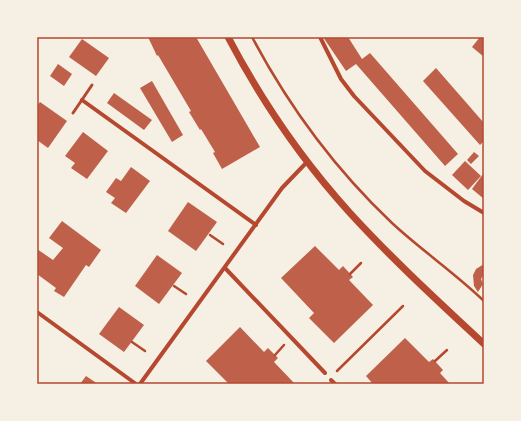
<svg xmlns="http://www.w3.org/2000/svg" width="521" height="421" font-family="'Open Sans',sans-serif">
<rect width="100%" height="100%" fill="#f6efe4"/>
<!-- building -->
<g fill="#bf614a">
<path d="M 148,37 L 196,37 L 260,147 L 222,169 L 213,153 L 215,152 L 201,129 L 200,130 L 189,112 L 191,111 L 158,55 L 157,56 Z"/>
<path d="M 323,37 L 348,37 L 362,59 L 370,53 L 458,154 L 445,166 L 356,64 L 346,71 Z"/>
<path d="M 480,37 L 484,37 L 484,57 L 472,47 Z"/>
<path d="M 82,39 L 109,58 L 96,76 L 69,57 Z"/>
<path d="M 58,64 L 72,74 L 64,86 L 50,76 Z"/>
<path d="M 436,68 L 484,123 L 484,141 L 480,145 L 423,81 Z"/>
<path d="M 152,81 L 183,135 L 172,142 L 140,88 Z"/>
<path d="M 114,93 L 152,120 L 144,130 L 107,103 Z"/>
<path d="M 40,102 L 67,121 L 48,148 L 37,140 L 37,106 Z"/>
<path d="M 83,132 L 108,151 L 87,179 L 71,168 L 75,163 L 65,156 Z"/>
<path d="M 474,152 L 479,156 L 471,164 L 467,160 Z"/>
<path d="M 465,161 L 481,176 L 468,190 L 452,175 Z"/>
<path d="M 131,167 L 150,181 L 126,213 L 111,203 L 115,198 L 106,192 L 116,178 L 121,181 Z"/>
<path d="M 483,174 L 484,175 L 484,199 L 472,189 Z"/>
<path d="M 188,202 L 217,222 L 196,251 L 168,231 Z"/>
<path d="M 62,221 L 101,250 L 89,267 L 86,265 L 64,297 L 54,291 L 56,288 L 37,274 L 37,249 L 53,260 L 63,248 L 49,238 Z"/>
<path d="M 315,246 L 339,270 L 343,266 L 353,277 L 349,280 L 373,305 L 334,343 L 309,318 L 314,313 L 281,278 Z"/>
<path d="M 157,255 L 182,273 L 159,304 L 135,286 Z"/>
<path d="M 484,264 L 484,274 L 481,279 L 483,284 L 478,292 L 474,286 L 473,275 L 476,269 Z"/>
<path d="M 119,307 L 144,325 L 124,352 L 99,334 Z"/>
<path d="M 240,327 L 264,352 L 268,348 L 278,358 L 274,362 L 295,384 L 229,384 L 206,361 Z"/>
<path d="M 405,338 L 429,362 L 433,359 L 443,370 L 440,373 L 450,384 L 373,384 L 366,376 Z"/>
<path d="M 86,376 L 98,384 L 80,384 Z"/>
</g>
<g fill="none" stroke-linecap="round" stroke-linejoin="round">
<!-- path -->
<g stroke="#b5482f" stroke-width="2.5">
<path d="M 252,37 C 288,105 336,170 392,223 C 421,250 455,273 484,301"/>
<path d="M 210,235 L 223,244"/>
<path d="M 350,274 L 361,263"/>
<path d="M 174,286 L 186,294"/>
<path d="M 132,342 L 145,351"/>
<path d="M 275,355 L 284,345"/>
<path d="M 435,361 L 447,350"/>
<path d="M 337,371 L 403,306"/>
</g>
<!-- service -->
<path stroke="#b5482f" stroke-width="3" d="M 73,113 L 92,85"/>
<!-- minor -->
<g stroke="#b5482f" stroke-width="4">
<path d="M 320,37 L 341,79 L 354,96 L 425,171 L 464,201 L 484,213"/>
<path d="M 82,100 L 256,225"/>
<path d="M 225,268 L 325,373"/>
<path d="M 37,312 L 136,384"/>
<path d="M 331,380 L 335,384"/>
<path d="M 140,384 L 282,188 L 307,162"/>
</g>
<!-- tertiary -->
<path stroke="#b5482f" stroke-width="7" d="M 228,37 C 261,100 302,160 350,213 C 392,259 438,301 484,344"/>
</g>
<!-- border -->
<rect width="521" height="421" fill="none" stroke="#f6efe4" stroke-width="76"/>
<rect x="38" y="38" width="445" height="345" fill="none" stroke="#b5482f" stroke-width="1.5"/>
</svg>
